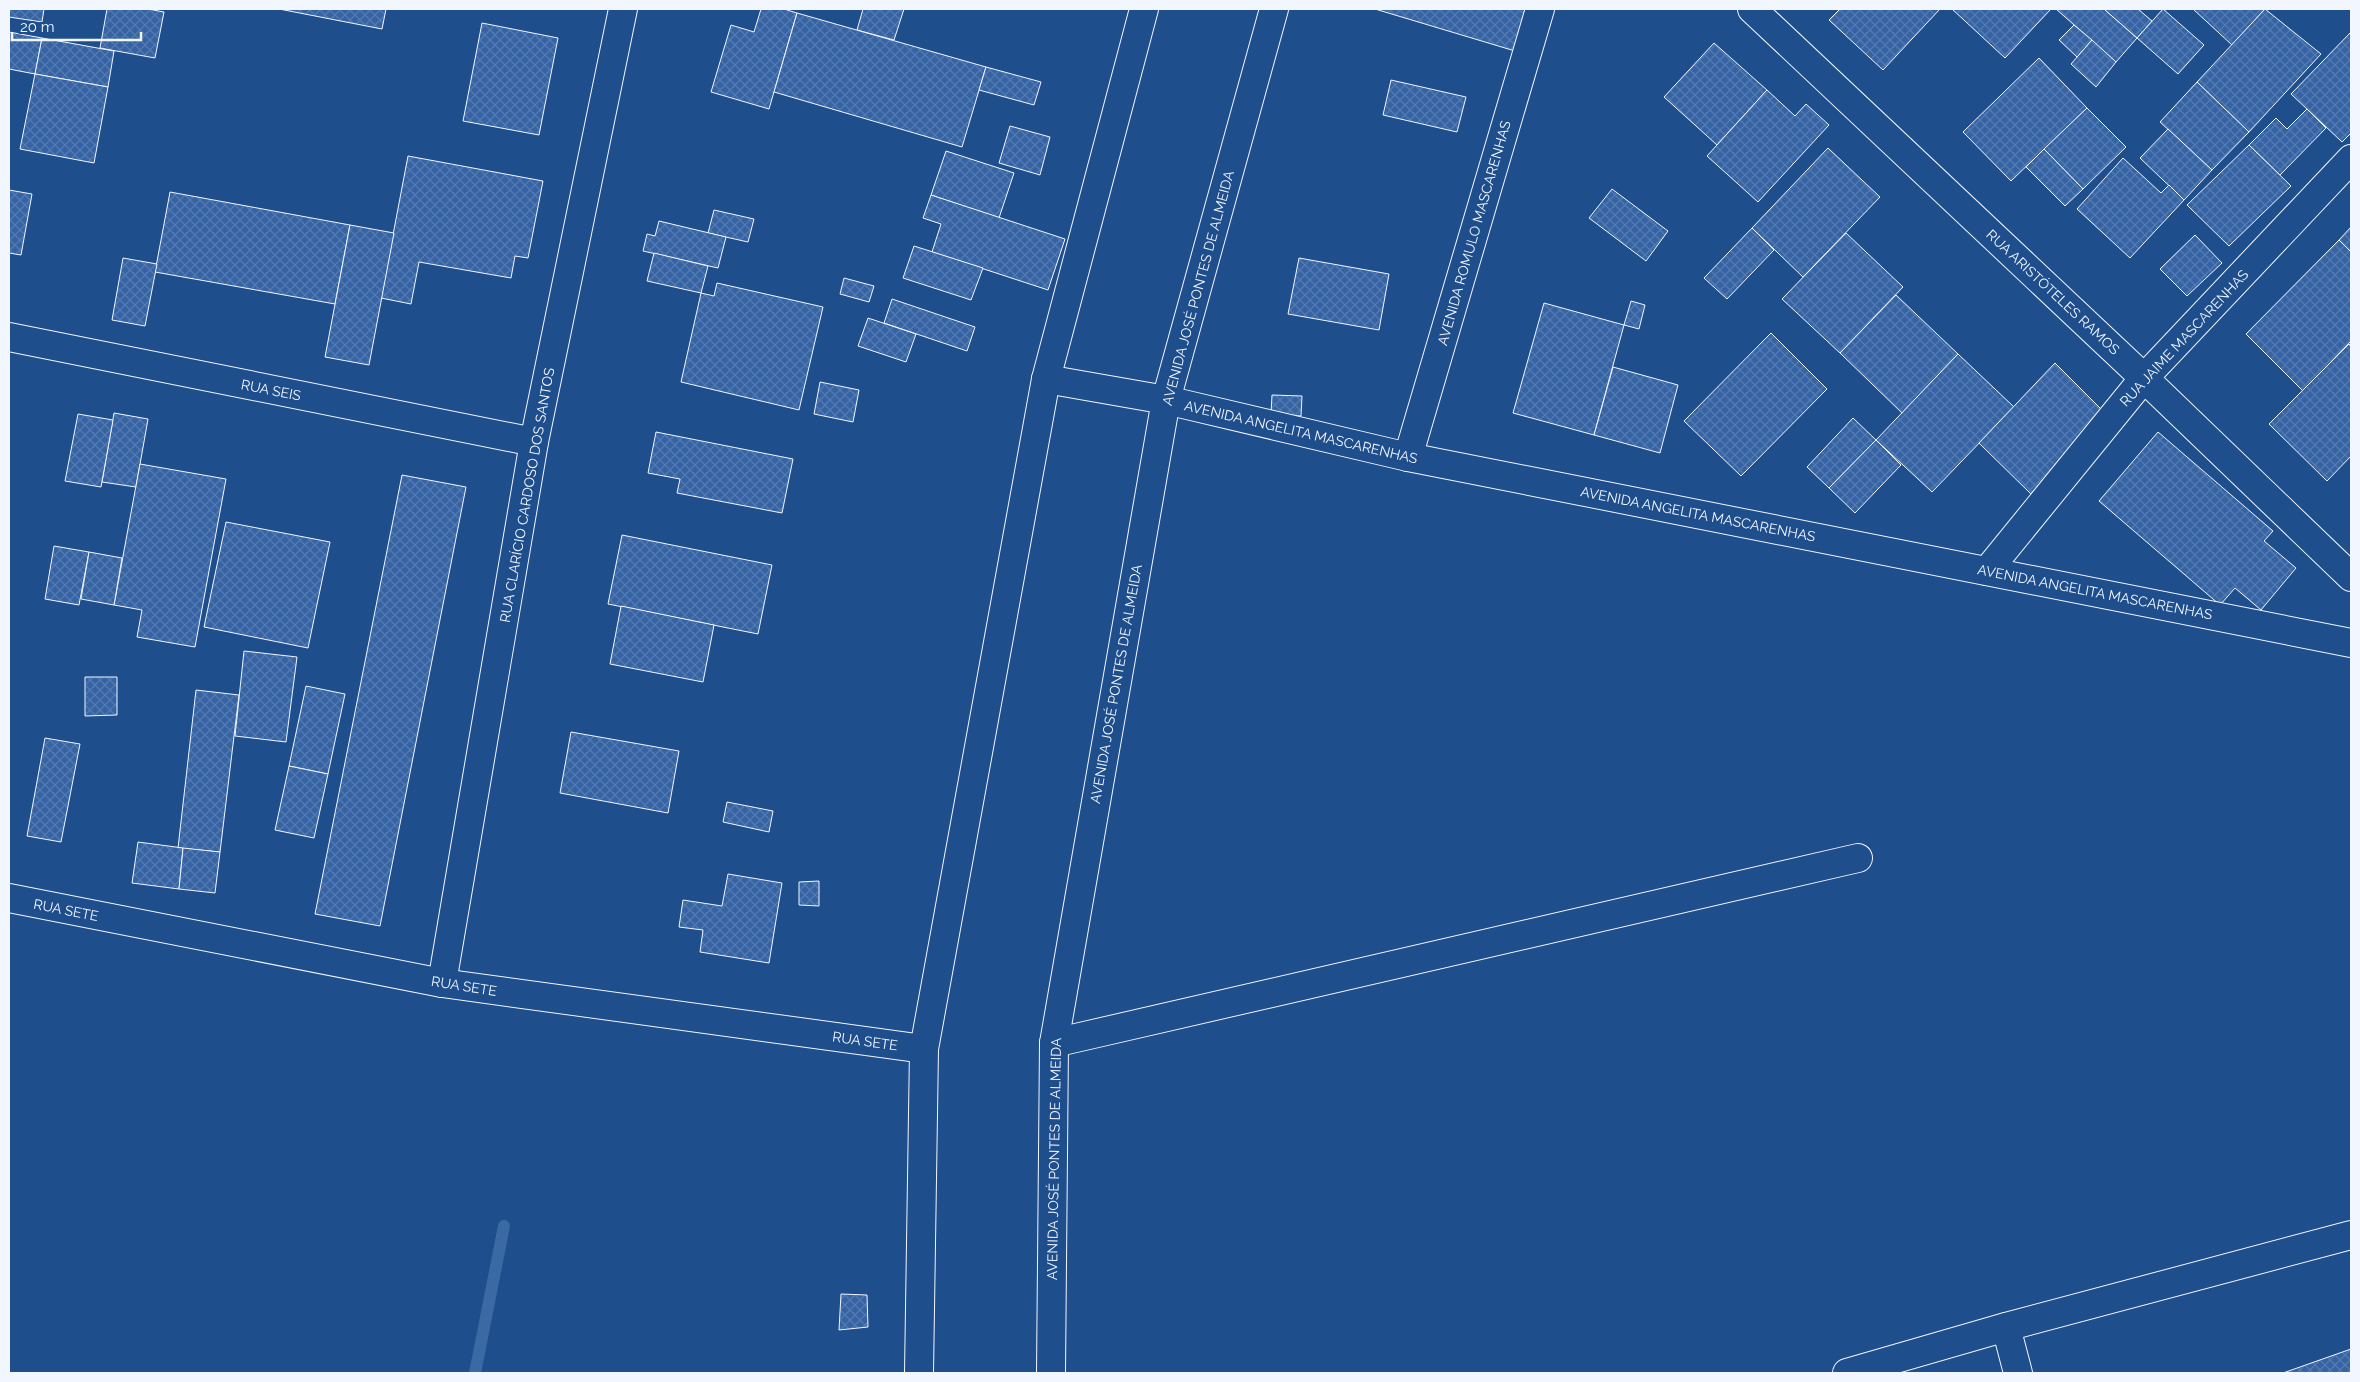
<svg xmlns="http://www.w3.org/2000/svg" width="2360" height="1382" font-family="Raleway,sans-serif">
<defs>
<pattern id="building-cross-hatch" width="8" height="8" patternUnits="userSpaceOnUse" patternTransform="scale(1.25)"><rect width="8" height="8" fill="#3563a3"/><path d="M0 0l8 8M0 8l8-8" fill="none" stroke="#537ab1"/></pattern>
</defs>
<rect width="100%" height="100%" fill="#1f4e8c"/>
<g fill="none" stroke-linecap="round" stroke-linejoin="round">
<!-- stream -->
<path stroke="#3b69a3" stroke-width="12" d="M 475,1373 L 504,1226"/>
</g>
<!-- building -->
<g fill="url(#building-cross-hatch)" stroke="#f2f6ff">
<path d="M 9,9 L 44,9 L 42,22 L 9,17 Z"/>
<path d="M 107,9 L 148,9 L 164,12 L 155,58 L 100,48 Z"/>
<path d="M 279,9 L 386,9 L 382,29 Z"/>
<path d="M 761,9 L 784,9 L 797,13 L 769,109 L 711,92 L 731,25 L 754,32 Z"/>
<path d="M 863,9 L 904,9 L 894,40 L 857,30 Z"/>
<path d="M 1375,9 L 1528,9 L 1515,51 Z"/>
<path d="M 1840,9 L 1940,9 L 1883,70 L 1829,20 Z"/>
<path d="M 1952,9 L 2051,9 L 2005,58 Z"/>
<path d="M 2056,9 L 2104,9 L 2137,38 L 2116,62 Z"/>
<path d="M 2104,9 L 2138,9 L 2152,21 L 2137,38 Z"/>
<path d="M 2163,9 L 2204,45 L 2178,74 L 2137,38 Z"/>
<path d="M 2193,9 L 2265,9 L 2232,45 Z"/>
<path d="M 2265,9 L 2321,54 L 2249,132 L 2197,82 Z"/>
<path d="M 797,13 L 986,67 L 962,147 L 774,92 Z"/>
<path d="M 482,23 L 558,38 L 539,135 L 463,121 Z"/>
<path d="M 2074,25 L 2092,40 L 2077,57 L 2059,40 Z"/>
<path d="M 9,32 L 42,38 L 35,74 L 9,69 Z"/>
<path d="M 2351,32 L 2351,133 L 2342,142 L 2291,94 Z"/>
<path d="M 42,38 L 114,51 L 108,87 L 35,74 Z"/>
<path d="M 2092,40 L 2116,62 L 2096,87 L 2071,64 Z"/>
<path d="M 1714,43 L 1767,90 L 1717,145 L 1664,97 Z"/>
<path d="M 2039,58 L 2087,108 L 2011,181 L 1963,132 Z"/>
<path d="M 986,67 L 1041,82 L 1034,105 L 979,90 Z"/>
<path d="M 35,74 L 108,87 L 94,163 L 20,149 Z"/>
<path d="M 1391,80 L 1466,97 L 1457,132 L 1383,115 Z"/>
<path d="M 2197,82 L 2249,132 L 2212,170 L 2160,122 Z"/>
<path d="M 1767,90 L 1795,116 L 1806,104 L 1829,125 L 1758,202 L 1707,156 Z"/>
<path d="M 2087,108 L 2126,147 L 2083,189 L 2044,149 Z"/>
<path d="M 2307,109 L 2326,128 L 2280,175 L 2249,145 L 2276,118 L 2287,129 Z"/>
<path d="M 1010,126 L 1050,137 L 1040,175 L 999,163 Z"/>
<path d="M 2168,129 L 2212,170 L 2184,200 L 2140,158 Z"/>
<path d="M 2249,145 L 2291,186 L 2229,246 L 2187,205 Z"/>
<path d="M 1828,148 L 1880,197 L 1803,277 L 1752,228 Z"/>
<path d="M 2044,149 L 2083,189 L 2065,206 L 2026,167 Z"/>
<path d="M 946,151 L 1014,173 L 999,218 L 931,195 Z"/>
<path d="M 408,156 L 543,181 L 528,258 L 515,256 L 511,278 L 419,262 L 411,304 L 381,298 Z"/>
<path d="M 2123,158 L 2161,193 L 2169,185 L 2184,200 L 2130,258 L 2077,209 Z"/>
<path d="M 1612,189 L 1668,231 L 1646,261 L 1589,218 Z"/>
<path d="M 9,190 L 32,194 L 21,255 L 9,253 Z"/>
<path d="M 170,192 L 350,225 L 335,304 L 155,272 Z"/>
<path d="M 931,195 L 1065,239 L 1048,290 L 932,252 L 941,224 L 923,218 Z"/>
<path d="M 714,210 L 754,219 L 748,242 L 708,233 Z"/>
<path d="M 659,221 L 726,237 L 718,268 L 643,251 L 647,234 L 655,236 Z"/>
<path d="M 350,225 L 394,233 L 369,365 L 325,357 Z"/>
<path d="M 2351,227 L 2351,252 L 2339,240 Z"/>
<path d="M 1752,228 L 1774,250 L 1727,299 L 1704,278 Z"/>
<path d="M 1846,233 L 1903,287 L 1840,353 L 1782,299 Z"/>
<path d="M 2195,235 L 2222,263 L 2187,296 L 2160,269 Z"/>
<path d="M 2339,240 L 2351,252 L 2351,341 L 2303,391 L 2246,334 Z"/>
<path d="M 914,246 L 983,268 L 971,300 L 903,278 Z"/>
<path d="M 654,253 L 708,266 L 701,293 L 647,281 Z"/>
<path d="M 123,258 L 157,264 L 145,326 L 112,320 Z"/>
<path d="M 1299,258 L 1389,274 L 1379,330 L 1288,314 Z"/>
<path d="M 844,278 L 874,286 L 869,302 L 840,294 Z"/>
<path d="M 717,283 L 823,307 L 799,410 L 681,382 L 701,293 L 714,296 Z"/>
<path d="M 1896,295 L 1958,354 L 1902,413 L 1840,353 Z"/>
<path d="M 892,299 L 975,327 L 967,351 L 884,323 Z"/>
<path d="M 1631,301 L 1645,305 L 1639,329 L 1624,325 Z"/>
<path d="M 1544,303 L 1624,325 L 1594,435 L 1513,413 Z"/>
<path d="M 868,318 L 916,334 L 906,362 L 858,346 Z"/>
<path d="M 1771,333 L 1827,389 L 1741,476 L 1684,421 Z"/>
<path d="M 2349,344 L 2351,347 L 2351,456 L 2327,481 L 2269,424 Z"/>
<path d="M 1958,354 L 2014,407 L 1932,492 L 1876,440 Z"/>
<path d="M 2055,363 L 2101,409 L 2031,494 L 1979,443 Z"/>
<path d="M 1613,367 L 1678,385 L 1660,453 L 1594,435 Z"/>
<path d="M 820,382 L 859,390 L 853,422 L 814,414 Z"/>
<path d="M 1272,395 L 1302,396 L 1301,416 L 1271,414 Z"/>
<path d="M 114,413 L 148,419 L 136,487 L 102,482 Z"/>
<path d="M 78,414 L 113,420 L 101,487 L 65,481 Z"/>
<path d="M 1853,418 L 1876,440 L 1829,488 L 1807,467 Z"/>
<path d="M 656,432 L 793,459 L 782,513 L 677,493 L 680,479 L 648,473 Z"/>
<path d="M 2158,432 L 2273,531 L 2264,541 L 2296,568 L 2261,610 L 2235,588 L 2220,605 L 2099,501 Z"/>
<path d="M 1876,440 L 1901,465 L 1855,513 L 1829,488 Z"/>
<path d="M 140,464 L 226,479 L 195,647 L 137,637 L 142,610 L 114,605 Z"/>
<path d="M 402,475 L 466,487 L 380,926 L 315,914 Z"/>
<path d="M 226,522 L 330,542 L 308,648 L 204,627 Z"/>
<path d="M 622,535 L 772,565 L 758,634 L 608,604 Z"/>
<path d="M 54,546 L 89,552 L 79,605 L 45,599 Z"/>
<path d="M 89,552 L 122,558 L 114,605 L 81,599 Z"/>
<path d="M 621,606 L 714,625 L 703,682 L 610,664 Z"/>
<path d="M 244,651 L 297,657 L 286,742 L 235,736 Z"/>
<path d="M 85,677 L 117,677 L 117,715 L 85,716 Z"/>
<path d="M 306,686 L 345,694 L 328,774 L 289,766 Z"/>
<path d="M 196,690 L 239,695 L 220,852 L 178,848 Z"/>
<path d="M 571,732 L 679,751 L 668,813 L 560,793 Z"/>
<path d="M 45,738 L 80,744 L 61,842 L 27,836 Z"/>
<path d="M 289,766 L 328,774 L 314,838 L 275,830 Z"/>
<path d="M 727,802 L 773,811 L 769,832 L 723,822 Z"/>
<path d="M 138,842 L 183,848 L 179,889 L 132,883 Z"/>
<path d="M 183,848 L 220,852 L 215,893 L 179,889 Z"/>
<path d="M 728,874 L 782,883 L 769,963 L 700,952 L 703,930 L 679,927 L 683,900 L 722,906 Z"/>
<path d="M 819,881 L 819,906 L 799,905 L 799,882 Z"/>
<path d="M 841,1294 L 867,1295 L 868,1327 L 839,1330 Z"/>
<path d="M 2351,1349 L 2351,1373 L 2283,1373 Z"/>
</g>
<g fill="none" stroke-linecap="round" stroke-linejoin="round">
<defs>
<g id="minor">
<path d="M 1752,9 L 2144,378 L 2351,577"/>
<path d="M 9,337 L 534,442"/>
<path d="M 1046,379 L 1166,400 L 1408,457 L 2351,643"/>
<path d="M 1408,457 L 1540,9"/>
<path d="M 1987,571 L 2144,378 L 2351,159"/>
<path d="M 9,898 L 442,983 L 924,1049"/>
<path d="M 442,983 L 534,442 L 623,9"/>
<path d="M 1054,1043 L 1858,858"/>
<path d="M 2006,1327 L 2018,1373"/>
<path d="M 919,1373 L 924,1049 L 1046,379 L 1144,9"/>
<path d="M 1051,1373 L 1054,1043 L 1166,400 L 1274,9"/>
<path d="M 1847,1373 L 2006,1327 L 2351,1235"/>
</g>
</defs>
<!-- minor casing -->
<use href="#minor" stroke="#f2f6ff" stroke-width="30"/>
<!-- minor -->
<use href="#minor" stroke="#1f4e8c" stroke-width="28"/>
</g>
<g text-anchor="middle" stroke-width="4" stroke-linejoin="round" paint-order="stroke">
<!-- street labels -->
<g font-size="14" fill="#f2f6ff" stroke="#1f4e8c">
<text transform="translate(1474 233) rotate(-74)" y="5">AVENIDA ROMULO MASCARENHAS</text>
<text transform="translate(1198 288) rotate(-75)" y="5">AVENIDA JOSÉ PONTES DE ALMEIDA</text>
<text transform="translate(2053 292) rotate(43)" y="5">RUA ARISTÓTELES RAMOS</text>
<text transform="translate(2184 338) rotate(-47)" y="5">RUA JAIME MASCARENHAS</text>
<text transform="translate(271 390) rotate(11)" y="5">RUA SEIS</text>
<text transform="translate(1301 432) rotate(13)" y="5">AVENIDA ANGELITA MASCARENHAS</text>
<text transform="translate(527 495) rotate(-80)" y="5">RUA CLARÍCIO CARDOSO DOS SANTOS</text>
<text transform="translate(1698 514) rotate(11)" y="5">AVENIDA ANGELITA MASCARENHAS</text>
<text transform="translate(2095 592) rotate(11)" y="5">AVENIDA ANGELITA MASCARENHAS</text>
<text transform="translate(1116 684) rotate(-80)" y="5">AVENIDA JOSÉ PONTES DE ALMEIDA</text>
<text transform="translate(66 910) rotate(11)" y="5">RUA SETE</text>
<text transform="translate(464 986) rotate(9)" y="5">RUA SETE</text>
<text transform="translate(865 1041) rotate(8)" y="5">RUA SETE</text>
<text transform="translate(1054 1159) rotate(-89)" y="5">AVENIDA JOSÉ PONTES DE ALMEIDA</text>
</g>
</g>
<!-- border -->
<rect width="2360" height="1382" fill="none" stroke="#f2f6ff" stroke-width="20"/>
<!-- scale -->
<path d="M12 32v8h129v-8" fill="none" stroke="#f2f6ff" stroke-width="2.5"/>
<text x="20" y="32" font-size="15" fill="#f2f6ff" stroke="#1f4e8c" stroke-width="4" paint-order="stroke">20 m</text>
</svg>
